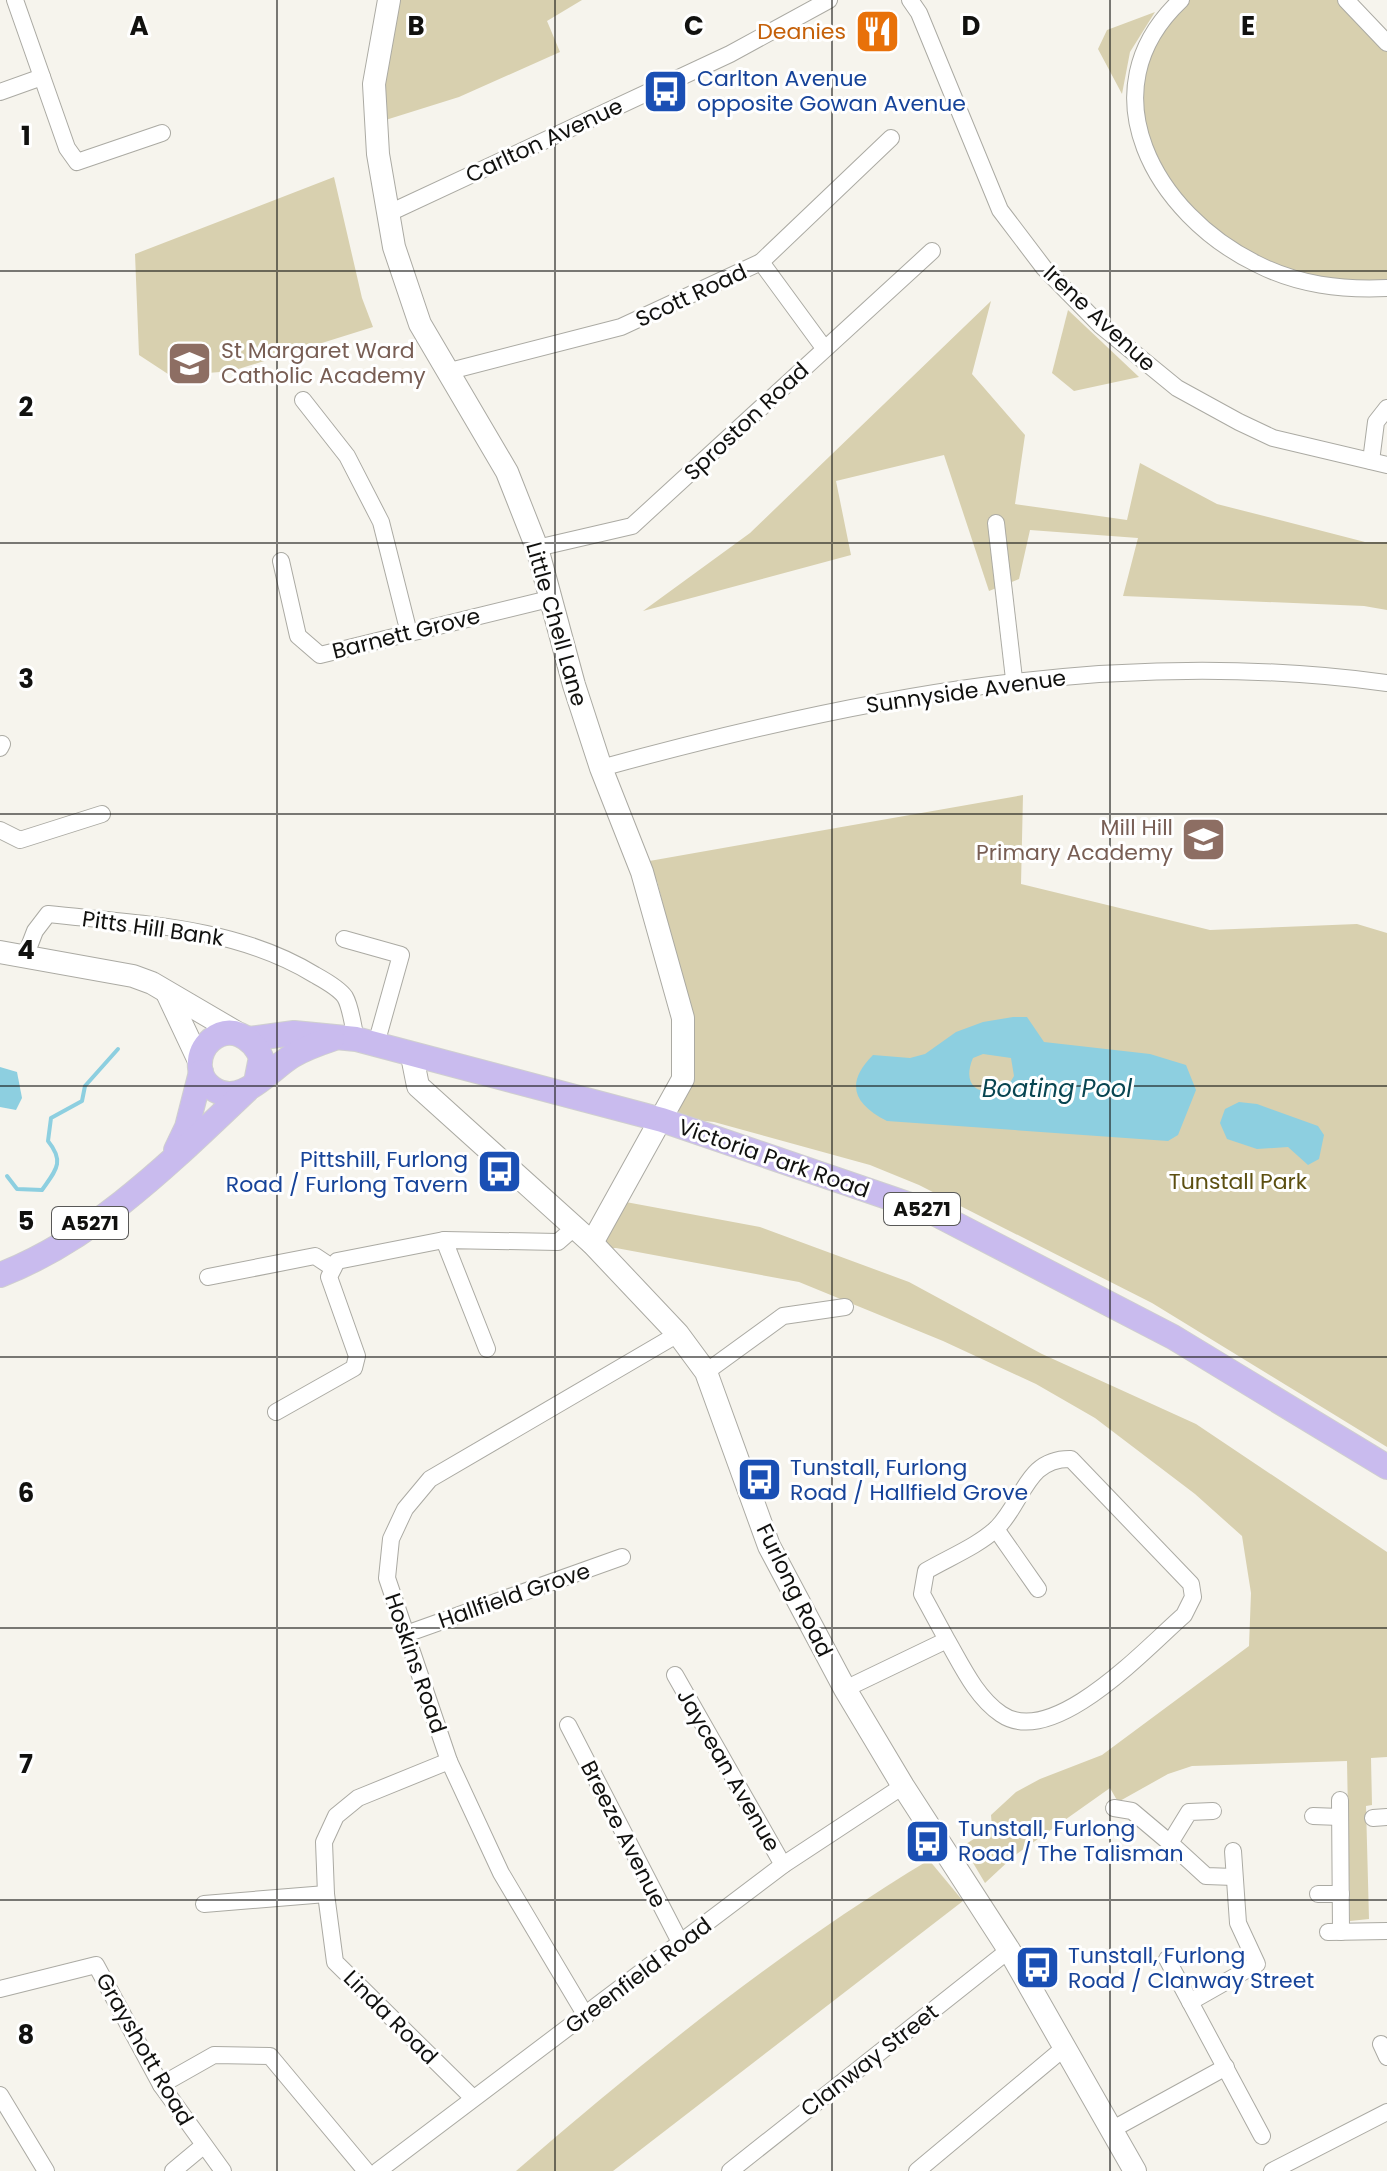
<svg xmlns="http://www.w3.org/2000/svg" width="1387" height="2171" font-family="Poppins,sans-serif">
<rect width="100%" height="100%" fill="#f6f4ed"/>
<!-- green -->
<g fill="#d8d0af">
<path d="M 389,0 L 582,0 L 547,21 L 560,52 L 459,97 L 376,123 Z"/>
<path d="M 1181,0 L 1346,0 L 1387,44 L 1387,288 L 1258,265 L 1181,206 L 1134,106 L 1165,14 Z"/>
<path d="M 1155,12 L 1130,52 L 1122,94 L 1098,49 L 1107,30 Z"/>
<path d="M 334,177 L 362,298 L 373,327 L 232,371 L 171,376 L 139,355 L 135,254 Z"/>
<path d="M 991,301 L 972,374 L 1025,435 L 1015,504 L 1127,520 L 1140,463 L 1217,504 L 1365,542 L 1387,542 L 1387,610 L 1364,606 L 1123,596 L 1138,538 L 1030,530 L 1019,579 L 989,591 L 944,455 L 836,481 L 851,555 L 643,611 L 750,533 Z"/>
<path d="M 1068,310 L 1139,377 L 1074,391 L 1052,373 Z"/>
<path d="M 1023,795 L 1021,884 L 1210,930 L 1357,924 L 1387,933 L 1387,1447 L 1152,1303 L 919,1185 L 870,1165 L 714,1122 L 678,1118 L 691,1014 L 657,881 L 644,881 L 638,863 Z"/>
<path d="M 615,1200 L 760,1227 L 909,1282 L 1042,1354 L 1196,1424 L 1387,1552 L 1387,1757 L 1371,1758 L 1372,1805 L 1366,1806 L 1369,1919 L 1350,1921 L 1347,1761 L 1192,1766 L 1168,1774 L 1118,1802 L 1110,1788 L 1014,1856 L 985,1883 L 963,1846 L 992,1827 L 991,1815 L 1016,1792 L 1040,1779 L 1102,1755 L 1249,1646 L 1251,1593 L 1242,1536 L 1195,1494 L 1095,1418 L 1036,1384 L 943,1341 L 799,1282 L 616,1248 L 597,1249 Z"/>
<path d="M 929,1860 L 963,1901 L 613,2171 L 516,2171 C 647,2058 781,1949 929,1860 Z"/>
</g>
<!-- water -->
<g fill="#8dcfe0" fill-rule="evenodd">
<path d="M 1013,1017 L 1027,1017 L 1044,1042 L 1150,1054 L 1186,1065 L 1196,1090 L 1178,1135 L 1168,1141 L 887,1121 C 853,1104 845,1083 873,1055 L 910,1058 L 925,1054 L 956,1032 L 983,1022 ZM 983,1054 L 1011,1058 L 1014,1076 L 1008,1086 C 983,1099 960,1088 973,1058 Z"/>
<path d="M 0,1067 L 17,1072 L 22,1098 L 16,1110 L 0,1107 Z"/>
<path d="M 1239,1102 L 1257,1104 L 1318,1126 L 1324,1135 L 1319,1159 L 1308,1165 L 1288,1147 L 1257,1149 L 1227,1139 L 1220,1123 L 1225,1109 Z"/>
</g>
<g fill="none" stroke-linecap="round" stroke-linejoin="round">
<!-- stream -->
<path stroke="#8dcfe0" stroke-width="4" d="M 7,1176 L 17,1189 L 42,1190 C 56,1170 65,1162 48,1141 L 51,1118 L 82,1101 L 85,1086 L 118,1049"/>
<defs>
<g id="street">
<path d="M 15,0 L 67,148 L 77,162 L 162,133"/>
<path d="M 910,0 L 919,13 L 1000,210 L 1044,268 L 1100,325 L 1177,388 L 1239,422 L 1273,438 L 1387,465"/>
<path d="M 1181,0 C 1084,91 1156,215 1257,264 C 1298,285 1341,290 1387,288"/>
<path d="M 1346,0 L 1387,43"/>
<path d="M 0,92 L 42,77"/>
<path d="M 387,214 L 730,54 L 829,0"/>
<path d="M 761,262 L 824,348"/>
<path d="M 446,372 L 621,327 L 761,262 L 891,138"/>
<path d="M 303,400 L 347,456 L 381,522 L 409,633"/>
<path d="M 1371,461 L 1376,422 L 1387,408"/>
<path d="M 996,523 L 1014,679"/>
<path d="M 537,548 L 632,526 L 932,251"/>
<path d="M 281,561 L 298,636 L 320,655 L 549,599"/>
<path d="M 0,748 L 2,744"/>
<path d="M 601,768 C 860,697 1117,646 1387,683"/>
<path d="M 0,830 L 20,840 L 102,814"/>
<path d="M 344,939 L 401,955 L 376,1044"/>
<path d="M 25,957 L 35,931 L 48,914 C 139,924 235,926 315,975 C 324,980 339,988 345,997 C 351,1007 353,1027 356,1039"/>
<path d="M 208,1277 L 315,1256 L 333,1268"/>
<path d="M 487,1349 L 444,1240 L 558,1242 L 574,1228"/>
<path d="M 706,1372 L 783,1316 L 845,1307"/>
<path d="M 276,1412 L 354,1368 L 357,1356 L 329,1277 L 337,1261 L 444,1240"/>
<path d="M 996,1529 L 1038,1589"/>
<path d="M 406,1634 L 622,1557"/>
<path d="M 675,1675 L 783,1865"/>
<path d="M 845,1689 L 947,1640 C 962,1666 976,1697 1001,1714 C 1053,1750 1146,1648 1184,1615 L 1193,1597 L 1191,1584 L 1071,1459 C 1026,1458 1024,1501 997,1528 C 978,1546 948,1558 926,1571 L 922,1594 L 947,1640"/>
<path d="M 568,1725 L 681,1944"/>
<path d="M 449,1761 L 358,1798 L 336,1816 L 324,1842 L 326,1894 L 335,1962 L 473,2098"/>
<path d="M 1340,1800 L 1341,1932"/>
<path d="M 1114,1808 L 1132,1811 L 1170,1843"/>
<path d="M 1213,1811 L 1189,1812 L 1170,1843 L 1206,1876 L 1234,1877"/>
<path d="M 1313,1816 L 1340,1817"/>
<path d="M 1373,1818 L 1387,1817"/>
<path d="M 1318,1894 L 1341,1894"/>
<path d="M 204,1904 L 326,1894"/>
<path d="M 1328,1932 L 1387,1931"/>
<path d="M 1167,1959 L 1262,2136"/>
<path d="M 0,1989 L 96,1965 L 161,2085 L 223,2171"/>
<path d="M 1190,2002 L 1257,1964 L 1238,1923 L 1233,1851"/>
<path d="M 586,2016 L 501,1873 L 449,1761 L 387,1578 L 391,1539 L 405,1509 L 430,1479 L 678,1334"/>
<path d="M 1381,2044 L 1387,2057"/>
<path d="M 161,2085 L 214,2055 L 270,2056 L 366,2171"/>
<path d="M 0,2095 L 46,2171"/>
<path d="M 1113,2129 L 1226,2067"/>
<path d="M 173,2171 L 203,2146"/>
<path d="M 378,2171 L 783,1865 L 903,1786"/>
<path d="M 730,2171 L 1009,1950"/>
<path d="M 917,2171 L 1064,2048"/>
<path d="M 1272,2171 L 1387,2112"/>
</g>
<g id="secondary">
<path d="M 389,0 L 374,84 L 378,154 L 394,247 L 420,324 L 507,472 L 537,548 L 574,685 L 601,768 L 642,872 L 683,1018 L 683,1079 L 592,1243"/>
<path d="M 0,952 L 133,976 L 152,983 L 239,1034"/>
<path d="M 168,995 L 200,1063"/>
<path d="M 412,1056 L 418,1086 L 592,1243 L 678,1334 L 706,1372 L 769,1546 L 845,1689 L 903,1786 L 1009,1950 L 1135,2171"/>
</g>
<g id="primary">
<path d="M 249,1039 L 294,1033 L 356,1039 L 662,1120 L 934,1213 L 1173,1337 L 1387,1467"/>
<path d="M 256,1082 L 261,1057 C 252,1037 231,1024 211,1040 C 203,1047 199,1057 200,1068 C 201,1076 205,1083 212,1088 C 240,1109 269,1070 292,1056 C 305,1048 317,1044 332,1039"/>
<path d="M 176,1150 L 187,1127 L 201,1072"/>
<path d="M 0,1275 C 96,1238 174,1159 247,1090"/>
</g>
</defs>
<!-- street casing -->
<use href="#street" stroke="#abaaa3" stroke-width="18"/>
<!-- secondary casing -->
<use href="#secondary" stroke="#abaaa3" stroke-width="24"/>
<!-- primary casing -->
<use href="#primary" stroke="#cfcfcf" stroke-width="26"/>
<!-- street -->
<use href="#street" stroke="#fff" stroke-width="16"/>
<!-- secondary -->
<use href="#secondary" stroke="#fff" stroke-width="22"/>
<!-- primary -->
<use href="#primary" stroke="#c9bbee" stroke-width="24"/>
</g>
<!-- grid -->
<path fill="none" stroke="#11110f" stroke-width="2" stroke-opacity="0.55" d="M 277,0 L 277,2171M 555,0 L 555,2171M 832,0 L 832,2171M 1110,0 L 1110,2171M 0,271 L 1387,271M 0,543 L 1387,543M 0,814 L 1387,814M 0,1086 L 1387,1086M 0,1357 L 1387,1357M 0,1628 L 1387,1628M 0,1900 L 1387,1900"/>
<!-- icons -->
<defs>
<symbol id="restaurant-square" viewBox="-11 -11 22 22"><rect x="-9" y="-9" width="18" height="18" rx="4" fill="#e8710a" stroke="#fff"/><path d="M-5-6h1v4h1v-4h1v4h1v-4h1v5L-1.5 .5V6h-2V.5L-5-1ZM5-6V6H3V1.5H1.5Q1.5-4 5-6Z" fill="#fff"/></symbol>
<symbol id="bus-square" viewBox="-11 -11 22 22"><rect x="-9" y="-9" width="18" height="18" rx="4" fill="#1a4fb4" stroke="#fff"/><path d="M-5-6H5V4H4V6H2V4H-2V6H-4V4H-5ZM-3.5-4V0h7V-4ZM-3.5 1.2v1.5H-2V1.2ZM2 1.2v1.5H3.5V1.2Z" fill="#fff"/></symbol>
<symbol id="school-square" viewBox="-11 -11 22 22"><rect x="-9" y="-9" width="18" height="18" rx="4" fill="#8d6e63" stroke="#fff"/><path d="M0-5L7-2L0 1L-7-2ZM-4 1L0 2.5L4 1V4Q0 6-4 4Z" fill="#fff"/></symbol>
</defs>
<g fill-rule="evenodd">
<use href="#restaurant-square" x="852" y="6" width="51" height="51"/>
<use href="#bus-square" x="640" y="66" width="51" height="51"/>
<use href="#school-square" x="164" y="338" width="51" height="51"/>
<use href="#school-square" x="1178" y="814" width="51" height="51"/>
<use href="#bus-square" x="474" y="1146" width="51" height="51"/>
<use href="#bus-square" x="734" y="1454" width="51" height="51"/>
<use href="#bus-square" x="902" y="1816" width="51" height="51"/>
<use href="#bus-square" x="1012" y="1942" width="51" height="51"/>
</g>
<g text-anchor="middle" stroke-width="6" stroke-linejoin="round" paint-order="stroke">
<!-- shield labels -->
<g fill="#fff" stroke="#585857" stroke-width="2">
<rect x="884" y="1193" width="76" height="32" rx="6"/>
<rect x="52" y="1207" width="76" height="32" rx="6"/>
</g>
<g font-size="20" font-weight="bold" fill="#11110f">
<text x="922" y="1216">A5271</text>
<text x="90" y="1230">A5271</text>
</g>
<!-- food labels -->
<g font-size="22" fill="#c56008" stroke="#fff" text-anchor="end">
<text x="846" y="39">Deanies</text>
</g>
<!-- transit labels -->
<g font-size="22" fill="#164399" stroke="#fff" text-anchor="start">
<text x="697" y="86">Carlton Avenue<tspan x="697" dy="25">opposite Gowan Avenue</tspan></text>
<text x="468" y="1167" text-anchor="end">Pittshill, Furlong<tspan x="468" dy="25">Road / Furlong Tavern</tspan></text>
<text x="790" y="1475">Tunstall, Furlong<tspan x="790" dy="25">Road / Hallfield Grove</tspan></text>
<text x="958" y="1836">Tunstall, Furlong<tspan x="958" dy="25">Road / The Talisman</tspan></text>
<text x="1068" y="1963">Tunstall, Furlong<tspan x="1068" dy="25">Road / Clanway Street</tspan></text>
</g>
<!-- street labels -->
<g font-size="22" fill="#11110f" stroke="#fff">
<text transform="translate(544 140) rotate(-25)" y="8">Carlton Avenue</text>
<text transform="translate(691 295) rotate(-25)" y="8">Scott Road</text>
<text transform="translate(1100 318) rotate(43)" y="8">Irene Avenue</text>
<text transform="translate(746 421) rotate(-43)" y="8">Sproston Road</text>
<text transform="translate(557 624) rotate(74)" y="8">Little Chell Lane</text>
<text transform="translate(406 633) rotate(-14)" y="8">Barnett Grove</text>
<text transform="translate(966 691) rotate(-8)" y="8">Sunnyside Avenue</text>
<text transform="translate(153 928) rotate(8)" y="8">Pitts Hill Bank</text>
<text transform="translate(774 1158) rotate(19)" y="8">Victoria Park Road</text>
<text transform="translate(795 1590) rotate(64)" y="8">Furlong Road</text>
<text transform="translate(514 1595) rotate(-19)" y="8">Hallfield Grove</text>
<text transform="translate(416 1663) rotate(71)" y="8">Hoskins Road</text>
<text transform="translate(729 1770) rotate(60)" y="8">Jaycean Avenue</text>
<text transform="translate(624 1834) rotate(63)" y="8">Breeze Avenue</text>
<text transform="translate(638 1975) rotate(-37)" y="8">Greenfield Road</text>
<text transform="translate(391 2017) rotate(45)" y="8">Linda Road</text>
<text transform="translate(145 2049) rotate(60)" y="8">Grayshott Road</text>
<text transform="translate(869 2060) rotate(-38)" y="8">Clanway Street</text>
</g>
<!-- education labels -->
<g font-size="22" fill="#785e54" stroke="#fff" text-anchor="start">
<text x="221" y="358">St Margaret Ward<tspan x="221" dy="25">Catholic Academy</tspan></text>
<text x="1173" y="835" text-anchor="end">Mill Hill<tspan x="1173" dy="25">Primary Academy</tspan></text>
</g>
<!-- park labels -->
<g font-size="22" fill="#5c4f10" stroke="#fff">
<text x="1238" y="1189">Tunstall Park</text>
</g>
<!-- water labels -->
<g font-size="24" font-style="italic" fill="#084551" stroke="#fff">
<text x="1057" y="1097">Boating Pool</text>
</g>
</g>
<g font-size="26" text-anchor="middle" font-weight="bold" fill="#11110f" stroke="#fff" stroke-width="6" stroke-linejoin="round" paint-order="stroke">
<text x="139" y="35">A</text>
<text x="416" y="35">B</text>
<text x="694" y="35">C</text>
<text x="971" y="35">D</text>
<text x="1248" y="35">E</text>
<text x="26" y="145">1</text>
<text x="26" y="416">2</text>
<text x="26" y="688">3</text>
<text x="26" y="959">4</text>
<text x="26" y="1230">5</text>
<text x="26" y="1502">6</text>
<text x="26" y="1773">7</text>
<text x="26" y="2044">8</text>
</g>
</svg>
